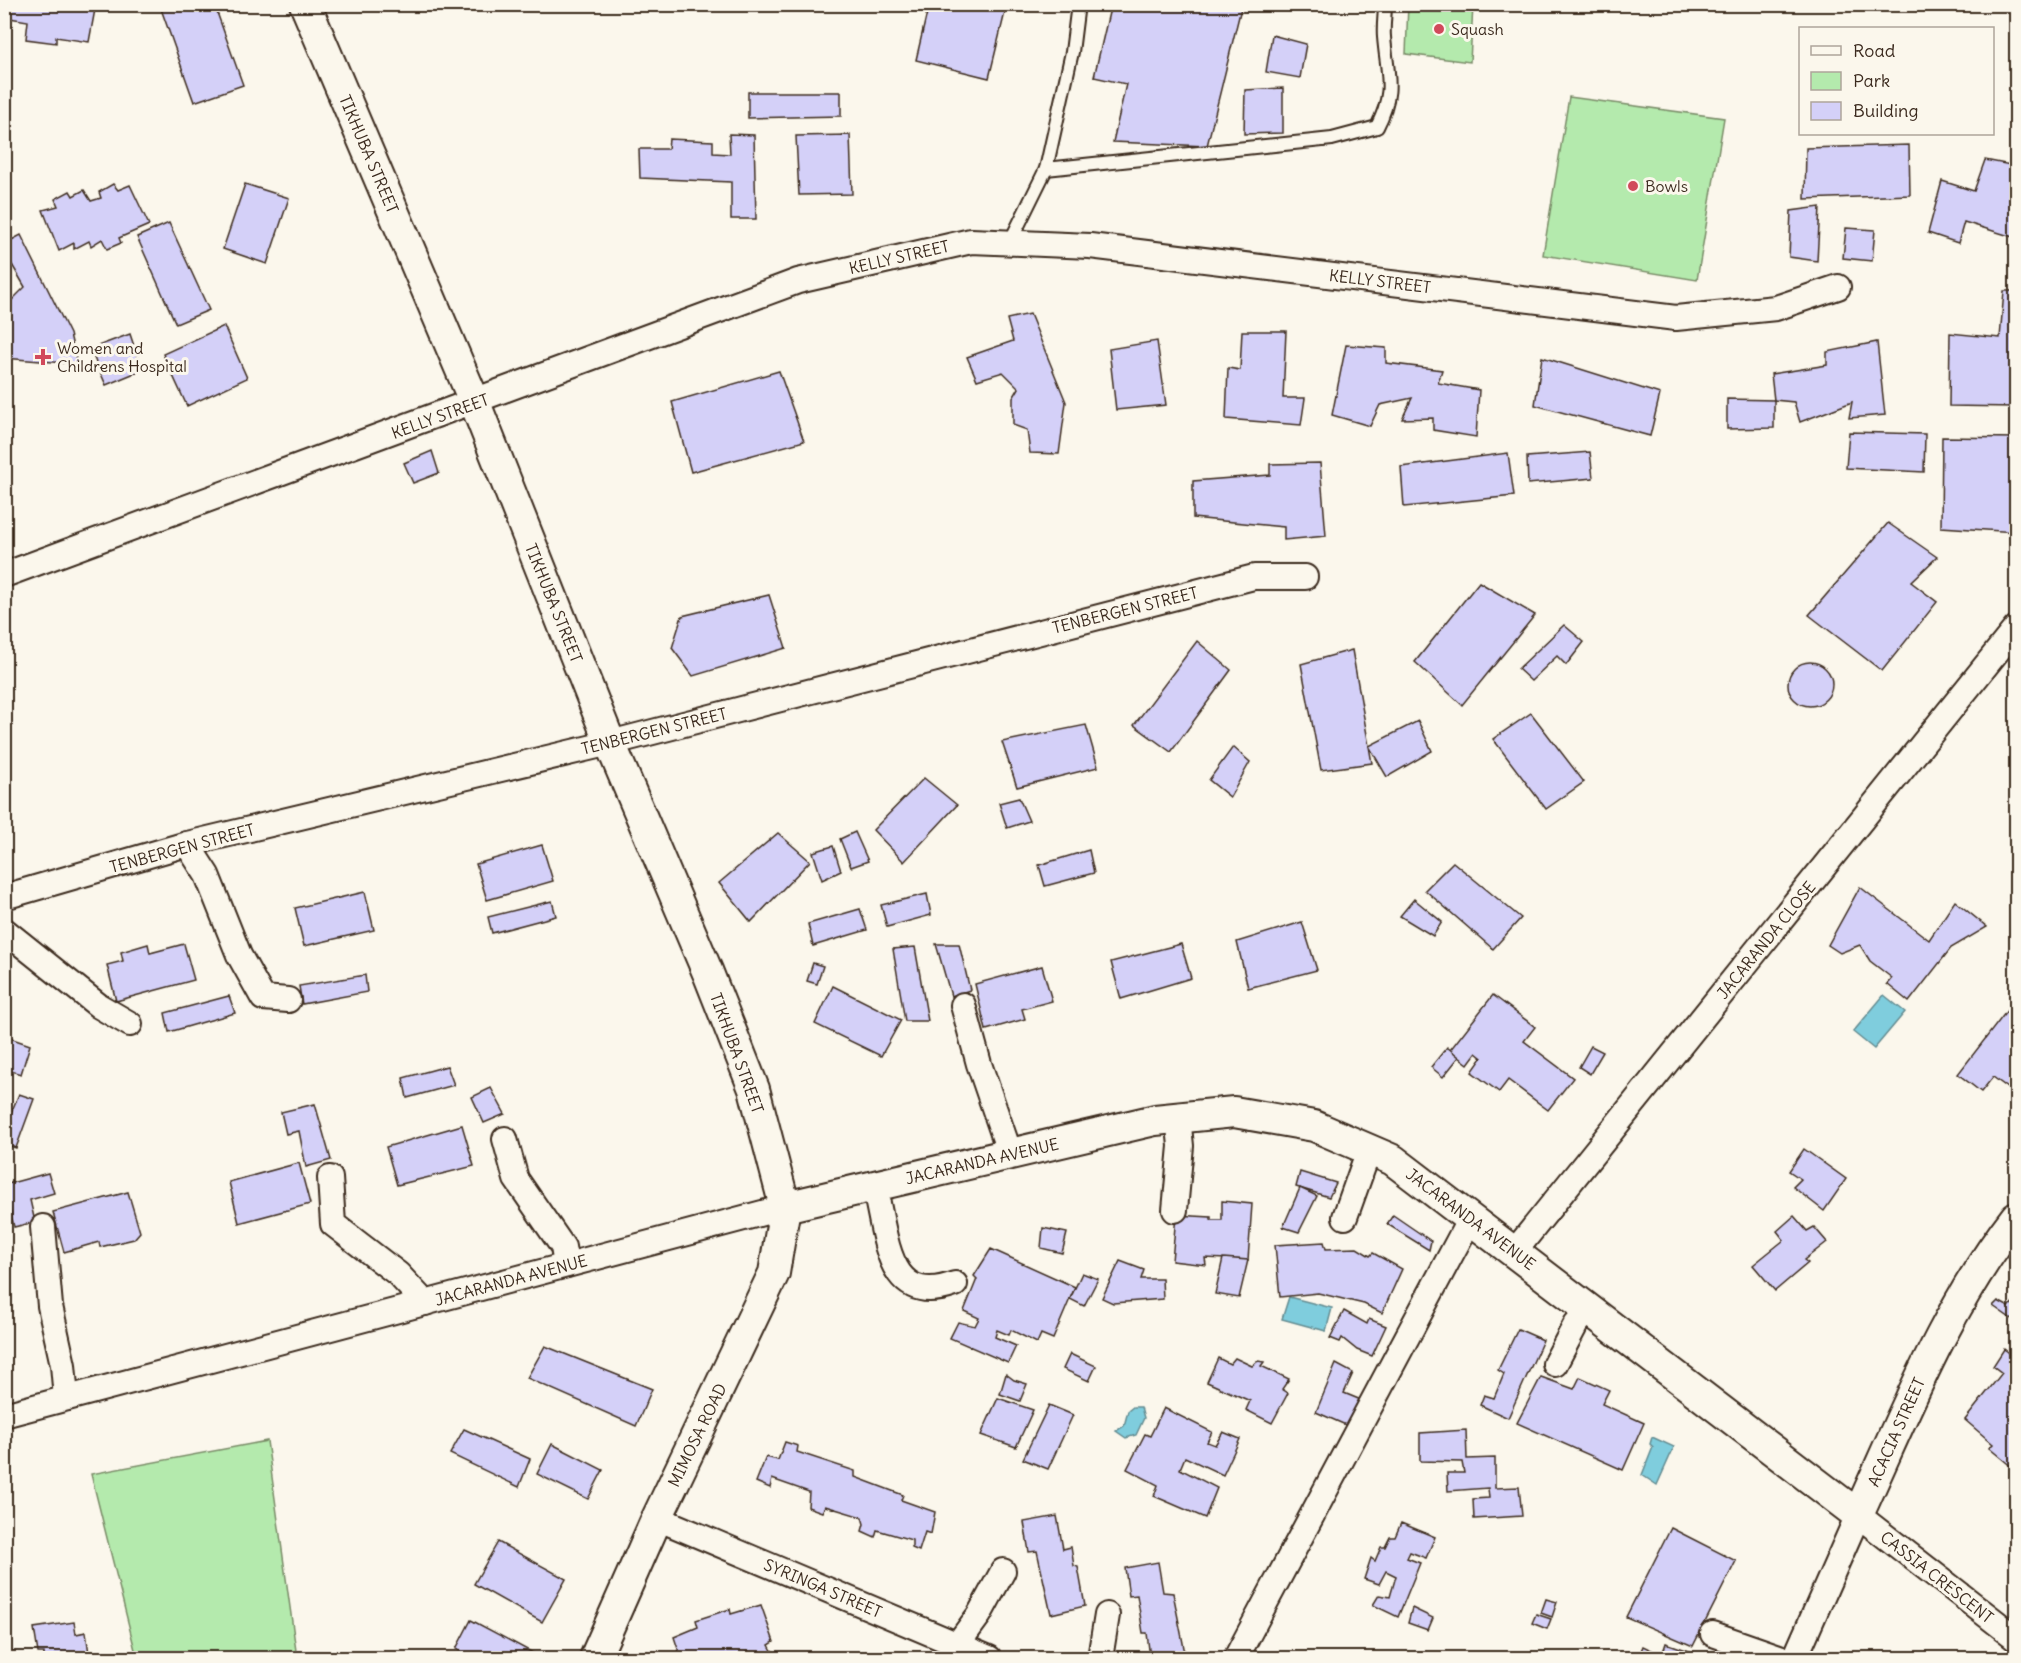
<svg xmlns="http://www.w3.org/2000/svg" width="2021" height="1663" font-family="Delius,sans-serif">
<rect width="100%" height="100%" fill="#fbf7ec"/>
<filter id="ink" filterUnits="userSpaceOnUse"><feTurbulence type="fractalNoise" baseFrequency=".0167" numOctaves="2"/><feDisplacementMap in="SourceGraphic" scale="12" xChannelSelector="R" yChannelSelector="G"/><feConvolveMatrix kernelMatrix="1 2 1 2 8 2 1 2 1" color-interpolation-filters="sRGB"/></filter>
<g filter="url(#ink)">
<!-- green -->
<g fill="#b4eaad" stroke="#788a66" stroke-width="1.5">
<path d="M 1408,5 L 1473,5 L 1470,62 L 1406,54 Z"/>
<path d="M 1569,97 L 1724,118 L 1697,280 L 1543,255 Z"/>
<path d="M 267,1441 L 297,1658 L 137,1658 L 91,1474 Z"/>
</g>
<!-- water -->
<g fill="#7fcddd" stroke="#648c91" stroke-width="1.5">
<path d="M 1884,995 L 1905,1012 L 1874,1049 L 1853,1032 Z"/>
<path d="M 1289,1297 L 1332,1308 L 1326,1331 L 1282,1319 Z"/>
<path d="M 1133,1407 L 1141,1407 L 1144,1418 L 1136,1435 L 1126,1438 L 1116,1431 L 1124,1426 L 1128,1411 Z"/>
<path d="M 1652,1437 L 1674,1447 L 1657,1485 L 1642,1475 L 1653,1447 L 1650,1444 Z"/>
</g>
<!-- building -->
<g fill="#d4d0f8" stroke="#3b2a1e" stroke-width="1.5">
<path d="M 4,4 L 96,4 L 89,42 L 56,37 L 56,43 L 26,39 L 28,21 L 4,17 Z"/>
<path d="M 163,4 L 214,4 L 243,85 L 194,102 L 160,6 Z"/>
<path d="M 929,4 L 1007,4 L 989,78 L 916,60 Z"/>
<path d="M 1111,4 L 1242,4 L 1207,146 L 1113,142 L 1126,84 L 1094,77 Z"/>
<path d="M 1272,35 L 1306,44 L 1300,78 L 1266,72 Z"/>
<path d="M 1283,88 L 1283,133 L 1244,134 L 1245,90 Z"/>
<path d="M 748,92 L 841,92 L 841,116 L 748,118 Z"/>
<path d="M 729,134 L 754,135 L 756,219 L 731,219 L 731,182 L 640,178 L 639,149 L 668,149 L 669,139 L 713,141 L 713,153 L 730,154 Z"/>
<path d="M 850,135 L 852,194 L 799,195 L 796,136 Z"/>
<path d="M 1909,145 L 1910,195 L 1805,199 L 1806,148 Z"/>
<path d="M 1985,160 L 2016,166 L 2016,238 L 1964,222 L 1958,243 L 1928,233 L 1942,181 L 1974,191 Z"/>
<path d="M 113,184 L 118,190 L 130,185 L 149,225 L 119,238 L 121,243 L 107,249 L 102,239 L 91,246 L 89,241 L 74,249 L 74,243 L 59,251 L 43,210 L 58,206 L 55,199 L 70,191 L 73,196 L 84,190 L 91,201 L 101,198 L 99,192 Z"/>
<path d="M 245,184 L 289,198 L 267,264 L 223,249 Z"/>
<path d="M 1820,207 L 1817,261 L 1789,257 L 1791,211 Z"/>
<path d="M 169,223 L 209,310 L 176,324 L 137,237 Z"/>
<path d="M 1846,228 L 1875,230 L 1872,261 L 1843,258 Z"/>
<path d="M 21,235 L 70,334 L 77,364 L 4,358 L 4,308 L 25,287 L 4,251 L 4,244 Z"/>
<path d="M 2004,291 L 2016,291 L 2016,407 L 1949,406 L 1950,333 L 2000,338 Z"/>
<path d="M 1030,314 L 1066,402 L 1059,454 L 1030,453 L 1027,430 L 1013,425 L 1013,398 L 1019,388 L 1003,372 L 977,380 L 967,357 L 1013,341 L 1007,319 Z"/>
<path d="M 224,326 L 247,378 L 187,406 L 163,354 Z"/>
<path d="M 1242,331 L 1286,331 L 1283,398 L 1305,398 L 1301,425 L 1226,419 L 1228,368 L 1240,370 Z"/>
<path d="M 130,334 L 142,370 L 106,385 L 90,349 Z"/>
<path d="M 1157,341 L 1166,405 L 1116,410 L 1109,349 Z"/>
<path d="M 1877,342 L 1885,415 L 1849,418 L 1852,402 L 1800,422 L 1794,402 L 1774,400 L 1771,374 L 1827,365 L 1827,352 Z"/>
<path d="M 1346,345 L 1386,348 L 1386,363 L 1442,370 L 1438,383 L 1479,390 L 1476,437 L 1433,430 L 1433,418 L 1402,419 L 1412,398 L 1380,405 L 1370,426 L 1332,415 Z"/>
<path d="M 1542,357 L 1660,394 L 1650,436 L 1535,405 Z"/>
<path d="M 779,371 L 804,441 L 691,472 L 672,402 Z"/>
<path d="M 1727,399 L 1774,400 L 1774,428 L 1727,429 Z"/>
<path d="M 1849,432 L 1925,434 L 1924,472 L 1846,468 Z"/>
<path d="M 1942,437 L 2016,438 L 2016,532 L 1941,527 Z"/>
<path d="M 432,451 L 439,473 L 413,483 L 404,463 Z"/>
<path d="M 1590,452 L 1593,478 L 1528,484 L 1527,457 Z"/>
<path d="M 1508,453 L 1514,496 L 1404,507 L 1401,467 Z"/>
<path d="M 1320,463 L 1326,536 L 1284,540 L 1284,527 L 1193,518 L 1193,481 L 1270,475 L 1270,464 Z"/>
<path d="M 1888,523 L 1937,557 L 1911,582 L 1937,602 L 1882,671 L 1809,615 Z"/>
<path d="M 1479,582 L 1535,615 L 1462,705 L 1415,662 Z"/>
<path d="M 769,595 L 786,648 L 693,676 L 672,648 L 682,616 Z"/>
<path d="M 1564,625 L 1584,642 L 1566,665 L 1557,656 L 1531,681 L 1518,669 Z"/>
<path d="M 1197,641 L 1231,670 L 1171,752 L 1134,725 Z"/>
<path d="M 1352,650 L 1372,763 L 1321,770 L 1301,664 Z"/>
<circle cx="1810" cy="684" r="22"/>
<path d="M 1531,713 L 1584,782 L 1546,809 L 1493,739 Z"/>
<path d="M 1418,721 L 1432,751 L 1387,777 L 1369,746 Z"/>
<path d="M 1086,725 L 1098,767 L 1017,787 L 1002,742 Z"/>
<path d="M 1233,747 L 1250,762 L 1230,797 L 1209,780 Z"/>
<path d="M 924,778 L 957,805 L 904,862 L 873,830 Z"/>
<path d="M 1019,798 L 1029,821 L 1007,828 L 999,803 Z"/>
<path d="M 855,832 L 868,861 L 851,867 L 840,839 Z"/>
<path d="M 778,833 L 810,861 L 751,922 L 719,883 Z"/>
<path d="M 542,845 L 553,881 L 487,900 L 476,864 Z"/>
<path d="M 833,846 L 841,871 L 822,880 L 813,852 Z"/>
<path d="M 1089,850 L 1094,873 L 1045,886 L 1039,865 Z"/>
<path d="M 1453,862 L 1521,918 L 1493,949 L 1425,890 Z"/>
<path d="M 1860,887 L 1929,940 L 1955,901 L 1987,927 L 1951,948 L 1909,1002 L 1887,984 L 1892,978 L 1870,961 L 1860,945 L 1840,953 L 1828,945 Z"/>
<path d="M 365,892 L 374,930 L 304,946 L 295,908 Z"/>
<path d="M 927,894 L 931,915 L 887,927 L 881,905 Z"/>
<path d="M 1414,899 L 1442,922 L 1433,936 L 1400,916 Z"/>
<path d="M 552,901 L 556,916 L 492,933 L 488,917 Z"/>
<path d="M 860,909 L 867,930 L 813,946 L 808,924 Z"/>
<path d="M 1302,922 L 1317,970 L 1248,988 L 1237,942 Z"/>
<path d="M 148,944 L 150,953 L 184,944 L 194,980 L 116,1001 L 107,965 L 123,961 L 121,952 Z"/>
<path d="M 936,944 L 959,944 L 970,990 L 951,996 Z"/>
<path d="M 1181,944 L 1191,978 L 1121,999 L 1111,962 Z"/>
<path d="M 915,947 L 928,1021 L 905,1021 L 893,949 Z"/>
<path d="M 813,963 L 823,966 L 817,984 L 807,981 Z"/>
<path d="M 1042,966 L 1052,1001 L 1022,1009 L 1025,1019 L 986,1030 L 975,984 Z"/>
<path d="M 365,975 L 367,992 L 302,1004 L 299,986 Z"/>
<path d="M 833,986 L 901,1020 L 881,1056 L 815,1024 Z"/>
<path d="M 1493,995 L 1535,1027 L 1524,1041 L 1573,1078 L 1548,1110 L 1508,1080 L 1499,1092 L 1472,1072 L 1482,1058 L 1476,1053 L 1468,1064 L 1450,1050 Z"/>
<path d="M 229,996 L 235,1013 L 169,1032 L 165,1013 Z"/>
<path d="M 2016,999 L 2016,1094 L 1993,1077 L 1981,1092 L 1958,1074 Z"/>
<path d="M 4,1036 L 30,1045 L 21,1074 L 4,1069 Z"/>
<path d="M 1591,1046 L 1603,1052 L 1590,1074 L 1579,1067 Z"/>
<path d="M 1447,1047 L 1459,1057 L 1443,1077 L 1431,1067 Z"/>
<path d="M 447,1066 L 454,1085 L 407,1098 L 403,1078 Z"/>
<path d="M 491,1088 L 505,1114 L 484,1123 L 472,1097 Z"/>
<path d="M 19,1094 L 34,1099 L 16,1148 L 4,1144 L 4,1113 L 10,1115 Z"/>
<path d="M 315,1104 L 331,1160 L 306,1167 L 299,1131 L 286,1134 L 281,1112 Z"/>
<path d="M 462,1125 L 474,1166 L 397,1185 L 386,1147 Z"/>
<path d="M 1804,1149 L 1846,1179 L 1824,1211 L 1793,1187 L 1801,1179 L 1789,1171 Z"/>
<path d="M 299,1163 L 310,1204 L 239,1223 L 229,1182 Z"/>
<path d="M 1300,1172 L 1336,1183 L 1329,1197 L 1296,1187 Z"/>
<path d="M 48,1173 L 54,1193 L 30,1200 L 35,1222 L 14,1227 L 4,1185 Z"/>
<path d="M 1300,1188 L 1317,1196 L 1299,1232 L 1283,1227 Z"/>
<path d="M 128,1192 L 140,1232 L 134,1239 L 100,1247 L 99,1242 L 64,1252 L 53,1212 Z"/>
<path d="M 1222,1201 L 1252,1204 L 1248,1260 L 1205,1258 L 1206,1265 L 1172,1261 L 1176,1215 L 1211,1217 L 1211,1220 L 1222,1220 Z"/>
<path d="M 1393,1215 L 1431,1241 L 1429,1250 L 1387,1224 Z"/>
<path d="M 1794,1216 L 1807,1231 L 1814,1227 L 1827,1242 L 1804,1260 L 1808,1263 L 1775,1291 L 1753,1265 L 1784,1240 L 1777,1231 Z"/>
<path d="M 1043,1228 L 1067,1233 L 1062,1253 L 1041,1248 Z"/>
<path d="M 1324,1242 L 1326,1249 L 1357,1248 L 1370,1256 L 1373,1253 L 1402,1269 L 1382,1313 L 1364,1304 L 1318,1293 L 1280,1297 L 1275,1245 Z"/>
<path d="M 991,1249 L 1075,1287 L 1053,1339 L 1041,1334 L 1037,1343 L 1011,1330 L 1009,1335 L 997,1330 L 995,1337 L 1016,1346 L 1008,1363 L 950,1338 L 958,1322 L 975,1326 L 979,1318 L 964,1311 L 977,1279 L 974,1276 Z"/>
<path d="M 1223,1258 L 1248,1260 L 1239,1298 L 1215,1294 Z"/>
<path d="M 1120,1261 L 1144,1270 L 1141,1279 L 1162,1279 L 1163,1299 L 1113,1303 L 1102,1298 Z"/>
<path d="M 1082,1273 L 1098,1279 L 1084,1306 L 1070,1299 Z"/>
<path d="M 2016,1299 L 2016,1322 L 1993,1306 L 1998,1301 L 2009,1307 Z"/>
<path d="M 1344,1311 L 1367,1324 L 1369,1319 L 1386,1326 L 1372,1356 L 1357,1350 L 1342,1338 L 1340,1342 L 1330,1338 Z"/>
<path d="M 1518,1329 L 1543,1340 L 1508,1418 L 1480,1405 L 1484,1395 L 1494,1398 L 1504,1374 L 1498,1370 Z"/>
<path d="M 545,1346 L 652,1389 L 636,1426 L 527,1378 Z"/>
<path d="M 2004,1349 L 2016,1358 L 2016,1464 L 2013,1468 L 1989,1448 L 1993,1444 L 1965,1420 L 2002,1373 L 1993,1366 Z"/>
<path d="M 1070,1354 L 1096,1366 L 1089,1381 L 1063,1369 Z"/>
<path d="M 1218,1358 L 1230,1364 L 1235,1358 L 1252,1366 L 1258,1361 L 1264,1362 L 1261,1366 L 1289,1379 L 1282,1389 L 1288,1393 L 1272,1423 L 1246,1410 L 1250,1401 L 1207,1382 Z"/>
<path d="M 1336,1364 L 1353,1373 L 1344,1393 L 1361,1400 L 1348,1426 L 1316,1412 Z"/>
<path d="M 1006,1374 L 1014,1380 L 1027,1384 L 1020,1401 L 1000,1394 Z"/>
<path d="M 1541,1377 L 1574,1389 L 1580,1377 L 1609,1390 L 1602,1404 L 1644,1423 L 1623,1470 L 1517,1423 Z"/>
<path d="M 998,1398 L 1033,1410 L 1016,1447 L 981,1435 Z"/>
<path d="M 1049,1405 L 1073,1415 L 1048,1469 L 1023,1459 Z"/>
<path d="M 1164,1408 L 1212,1432 L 1207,1442 L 1215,1445 L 1223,1432 L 1240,1439 L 1223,1475 L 1185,1457 L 1180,1469 L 1217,1488 L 1205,1518 L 1154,1496 L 1158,1485 L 1127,1469 L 1145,1434 L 1150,1436 Z"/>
<path d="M 464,1429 L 530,1459 L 519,1487 L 450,1454 Z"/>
<path d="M 1466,1430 L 1467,1459 L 1495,1458 L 1495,1488 L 1519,1487 L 1522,1516 L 1474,1519 L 1473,1499 L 1489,1498 L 1488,1488 L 1448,1491 L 1447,1473 L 1464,1473 L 1462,1462 L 1420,1461 L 1420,1433 Z"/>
<path d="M 785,1442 L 798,1446 L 797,1452 L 855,1471 L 855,1477 L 903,1495 L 901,1500 L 935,1512 L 931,1534 L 925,1532 L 919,1551 L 912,1548 L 912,1540 L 877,1530 L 875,1537 L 862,1531 L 864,1524 L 862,1517 L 825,1506 L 822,1512 L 808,1507 L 809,1492 L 772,1479 L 770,1488 L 756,1482 L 766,1457 L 778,1460 Z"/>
<path d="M 552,1444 L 603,1470 L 588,1499 L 537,1474 Z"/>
<path d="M 1057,1516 L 1063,1549 L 1071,1547 L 1074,1566 L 1078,1567 L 1085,1606 L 1051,1614 L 1037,1551 L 1029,1552 L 1024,1522 Z"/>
<path d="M 1401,1523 L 1435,1537 L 1426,1558 L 1410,1552 L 1407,1558 L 1420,1563 L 1398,1617 L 1373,1605 L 1379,1595 L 1390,1597 L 1396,1576 L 1386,1571 L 1379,1584 L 1364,1579 L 1371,1558 L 1375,1561 L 1381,1547 L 1385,1547 L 1390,1537 L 1395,1537 Z"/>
<path d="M 1671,1528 L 1736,1561 L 1693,1646 L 1626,1617 Z"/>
<path d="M 498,1542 L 566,1579 L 542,1622 L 474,1584 Z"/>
<path d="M 1158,1562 L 1163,1592 L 1173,1593 L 1185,1653 L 1150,1658 L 1147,1633 L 1143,1633 L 1137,1595 L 1129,1596 L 1125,1568 Z"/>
<path d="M 1546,1599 L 1557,1602 L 1552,1617 L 1541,1613 Z"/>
<path d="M 761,1605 L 774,1642 L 769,1645 L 775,1656 L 751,1658 L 748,1652 L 745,1653 L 746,1658 L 681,1658 L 674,1637 L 698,1627 L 696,1620 L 730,1609 L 731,1614 Z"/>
<path d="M 1412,1608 L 1433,1618 L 1428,1630 L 1408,1623 Z"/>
<path d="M 1536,1614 L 1551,1619 L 1547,1629 L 1532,1623 Z"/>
<path d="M 471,1620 L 533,1653 L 530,1658 L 473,1658 L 456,1649 Z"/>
<path d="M 74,1622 L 76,1634 L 86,1632 L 89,1654 L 67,1658 L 44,1658 L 44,1653 L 38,1653 L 34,1628 Z"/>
<path d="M 1666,1643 L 1698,1654 L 1696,1658 L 1638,1658 L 1643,1646 L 1662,1655 Z"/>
</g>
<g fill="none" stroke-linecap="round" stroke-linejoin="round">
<defs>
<g id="service">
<path d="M 1046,169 L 1332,139 L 1377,127 C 1396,90 1387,75 1384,37 C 1383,26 1385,15 1385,4"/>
<path d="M 1010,242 L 1046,169 L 1072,52 L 1078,4"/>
</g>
<g id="minor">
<path d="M 4,575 L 798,281 L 971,241 L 1090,246 L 1676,318 L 1776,308 L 1838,287"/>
<path d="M 187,844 L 207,875 L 239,955 L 263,998 L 288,1000"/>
<path d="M 4,897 L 187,844 L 610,743 L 1254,577 L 1305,577"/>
<path d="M 4,930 L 99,1006 L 130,1024"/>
<path d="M 963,1005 L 979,1064 L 1010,1154"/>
<path d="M 505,1139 L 516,1179 L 563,1247 L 566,1265"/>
<path d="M 330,1178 L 333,1224 L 398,1274 L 425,1303"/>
<path d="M 874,1186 C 887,1234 885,1309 955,1284"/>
<path d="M 1175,1210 L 1181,1146 L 1178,1117"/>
<path d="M 1345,1217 L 1369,1150"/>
<path d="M 43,1227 L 50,1306 L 63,1365 L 66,1398"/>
<path d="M 1515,1251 L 2016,628"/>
<path d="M 1555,1364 L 1576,1324 L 1590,1308"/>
<path d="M 4,1415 L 785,1207"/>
<path d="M 657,1518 L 989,1658"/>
<path d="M 1713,1634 L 1782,1658"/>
<path d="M 957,1645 L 979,1615 L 1003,1571"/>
<path d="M 1100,1658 L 1107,1615"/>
<path d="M 1236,1658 L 1470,1219"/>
<path d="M 1795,1658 L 1858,1515 L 2016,1638"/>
</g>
<g id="tertiary">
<path d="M 305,4 L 475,403 L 610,743 L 708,973 L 754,1089 L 785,1207 L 774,1273 L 657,1518 L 595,1658"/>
<path d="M 785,1207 L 1155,1120 L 1234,1112 L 1314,1126 L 1393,1160 L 1858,1515 C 1905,1412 1946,1307 2016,1217"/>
</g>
</defs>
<!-- service casing -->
<use href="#service" stroke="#3b2a1e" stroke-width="16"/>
<!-- minor casing -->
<use href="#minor" stroke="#3b2a1e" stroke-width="28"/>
<!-- tertiary casing -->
<use href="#tertiary" stroke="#3b2a1e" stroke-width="34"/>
<!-- service -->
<use href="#service" stroke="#fbf7ec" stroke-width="12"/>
<!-- minor -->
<use href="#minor" stroke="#fbf7ec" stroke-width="24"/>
<!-- tertiary -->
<use href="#tertiary" stroke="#fbf7ec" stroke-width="30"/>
</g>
</g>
<!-- markers -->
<g fill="#d1495b" stroke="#fbf7ec" stroke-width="2">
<circle cx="1439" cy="29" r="6"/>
<circle cx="1633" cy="186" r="6"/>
<path d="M40 348h6v6h6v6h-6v6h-6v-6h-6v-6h6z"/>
</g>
<g text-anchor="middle" stroke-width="6" stroke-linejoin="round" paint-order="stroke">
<!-- poi labels -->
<g font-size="16" fill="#3b2a1e" stroke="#fbf7ec" text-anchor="start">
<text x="1451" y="35">Squash</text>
<text x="1645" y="192">Bowls</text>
<text x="57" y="354">Women and<tspan x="57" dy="18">Childrens Hospital</tspan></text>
</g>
<!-- street labels -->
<g font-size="16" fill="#3b2a1e" stroke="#fbf7ec">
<text transform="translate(369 154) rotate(67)" y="6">TIKHUBA STREET</text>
<text transform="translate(899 257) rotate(-13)" y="6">KELLY STREET</text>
<text transform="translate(1380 281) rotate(7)" y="6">KELLY STREET</text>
<text transform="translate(440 416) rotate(-20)" y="6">KELLY STREET</text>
<text transform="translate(554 603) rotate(68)" y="6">TIKHUBA STREET</text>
<text transform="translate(1125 610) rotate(-14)" y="6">TENBERGEN STREET</text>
<text transform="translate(654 731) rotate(-14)" y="6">TENBERGEN STREET</text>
<text transform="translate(182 848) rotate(-15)" y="6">TENBERGEN STREET</text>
<text transform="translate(1766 940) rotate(-51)" y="6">JACARANDA CLOSE</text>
<text transform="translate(737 1053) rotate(70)" y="6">TIKHUBA STREET</text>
<text transform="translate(982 1161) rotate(-13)" y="6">JACARANDA AVENUE</text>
<text transform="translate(1471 1219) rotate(37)" y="6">JACARANDA AVENUE</text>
<text transform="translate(511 1280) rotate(-15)" y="6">JACARANDA AVENUE</text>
<text transform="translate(1896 1432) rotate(-66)" y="6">ACACIA STREET</text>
<text transform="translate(697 1435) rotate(-64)" y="6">MIMOSA ROAD</text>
<text transform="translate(1937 1577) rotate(38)" y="6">CASSIA CRESCENT</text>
<text transform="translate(823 1588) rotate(23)" y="6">SYRINGA STREET</text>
</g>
</g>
<!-- margin -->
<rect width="2021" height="1663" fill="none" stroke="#fbf7ec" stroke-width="24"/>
<rect x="12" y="12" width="1997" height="1639" fill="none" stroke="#3b2a1e" stroke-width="2" filter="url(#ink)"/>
<!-- legend -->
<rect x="1799" y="27" width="195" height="108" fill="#fbf7ec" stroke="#aea59a" stroke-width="1.5"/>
<rect x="1811" y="46" width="30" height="9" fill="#fbf7ec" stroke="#aea59a" stroke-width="1.5"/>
<text x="1853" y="57" font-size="18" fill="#3b2a1e">Road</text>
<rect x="1811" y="72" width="30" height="18" fill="#b4eaad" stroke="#aea59a" stroke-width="1.5"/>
<text x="1853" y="87" font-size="18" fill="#3b2a1e">Park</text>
<rect x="1811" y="102" width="30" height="18" fill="#d4d0f8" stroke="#aea59a" stroke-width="1.5"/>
<text x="1853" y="117" font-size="18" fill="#3b2a1e">Building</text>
</svg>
